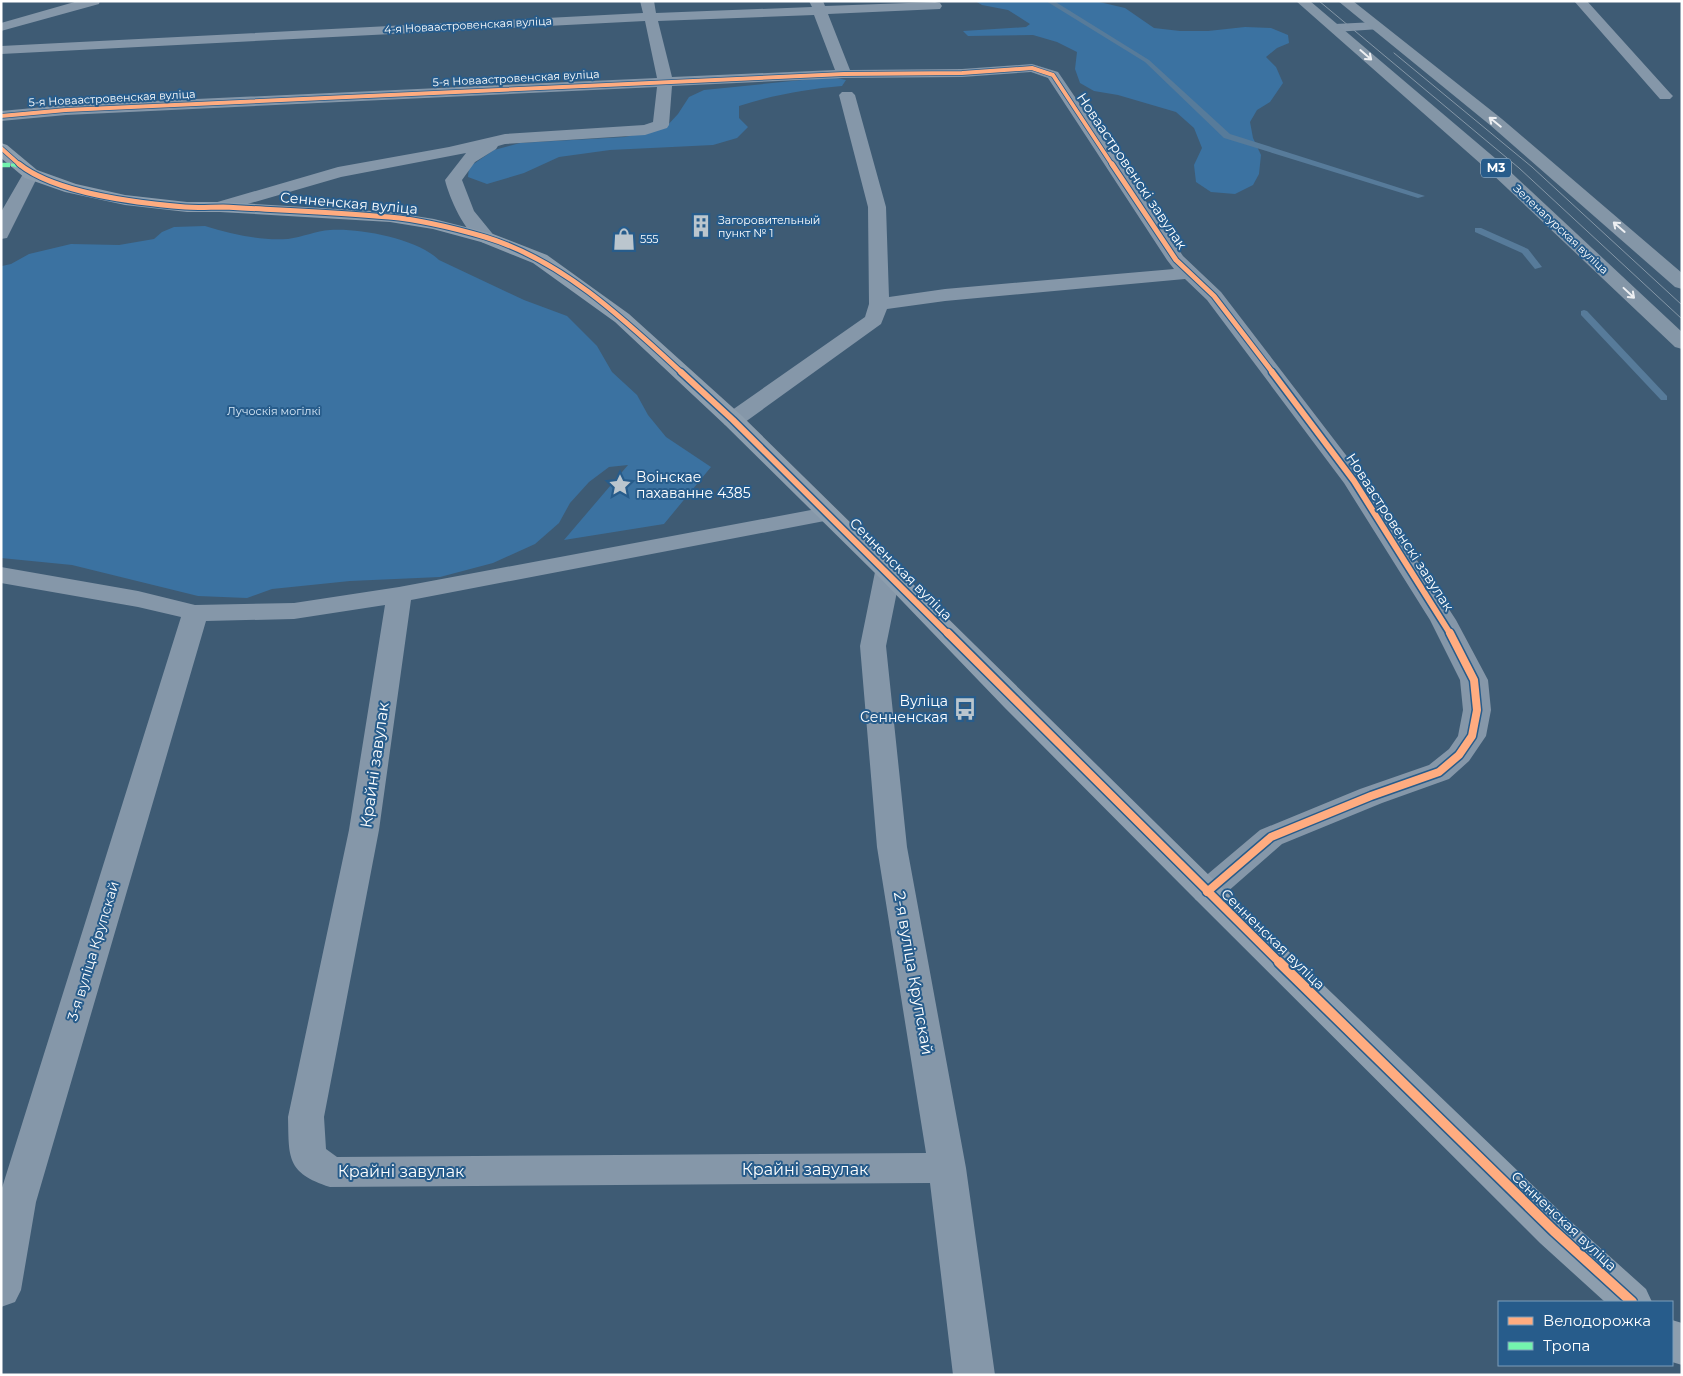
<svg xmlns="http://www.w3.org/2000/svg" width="1683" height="1376" font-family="Montserrat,sans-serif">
<rect width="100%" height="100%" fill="#3e5b74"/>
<!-- green -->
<g fill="#3b72a1">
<path d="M 975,1 L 1095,1 L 1125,8 L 1154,28 L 1180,31 L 1208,31 L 1245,27 L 1271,28 L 1288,35 L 1289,43 L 1277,48 L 1266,57 L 1276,67 L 1283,83 L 1270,102 L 1257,110 L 1250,122 L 1253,138 L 1261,155 L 1259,174 L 1253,185 L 1235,194 L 1211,192 L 1196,182 L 1194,165 L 1202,148 L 1194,128 L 1176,112 L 1118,95 L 1094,91 L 1080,83 L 1075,69 L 1077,52 L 1057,42 L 1033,35 L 968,36 L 963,31 L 1026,27 L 1030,24 L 1008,10 L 982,5 Z"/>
<path d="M 832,77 L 846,80 L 842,86 C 807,89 773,95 739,106 L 739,118 L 748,127 L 737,138 L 713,145 L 610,150 L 559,157 L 524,173 L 487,184 L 468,177 L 469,167 L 494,150 L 520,143 L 625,137 L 665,128 L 678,114 L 689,97 L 704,90 Z"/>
<path d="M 205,226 C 232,234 259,241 288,239 C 302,237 316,231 330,230 C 360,228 418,239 439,260 L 524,300 L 567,316 L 597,346 L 612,372 L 637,395 L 648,415 L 666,437 L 711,467 L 664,524 L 564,540 L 628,465 L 609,467 L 589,482 L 570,503 L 559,523 L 535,544 L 493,563 L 440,577 L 350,581 L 272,589 L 247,598 L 198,596 L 72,565 L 1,558 L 2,266 L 11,264 L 29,254 L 71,244 L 119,245 L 154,239 L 162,232 L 174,227 Z"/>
</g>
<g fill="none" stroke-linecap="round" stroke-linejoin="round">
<!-- stream -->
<g fill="#577b9a" fill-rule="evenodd">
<path d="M 1046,1 L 1054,1 L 1149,60 L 1230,134 L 1425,196 L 1418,198 L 1224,138 L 1145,62 Z"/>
<path d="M 1475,228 L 1481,228 L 1528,249 L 1542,267 L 1535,269 L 1522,253 L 1475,232 Z"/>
<path d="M 1584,310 L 1587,311 L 1667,396 L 1667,400 L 1661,400 L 1581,315 L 1581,311 Z"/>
</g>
<!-- street -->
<g fill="#8597a9" fill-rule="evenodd">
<path d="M 78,1 L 100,1 L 99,4 L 1,31 L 1,23 Z"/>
<path d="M 640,1 L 654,1 L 656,13 L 812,7 L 809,1 L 823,1 L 825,6 L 935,2 L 940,3 L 942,6 L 940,9 L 828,14 L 850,70 L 962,69 L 1032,64 L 1058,72 L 1183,256 L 1221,292 L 1362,476 L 1456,620 L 1488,680 L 1491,710 L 1486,736 L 1469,761 L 1449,779 L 1382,803 L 1282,844 L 1218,900 L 1207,903 L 1196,900 L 1191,892 L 1196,884 L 1260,830 L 1360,789 L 1429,765 L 1449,749 L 1458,736 L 1463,710 L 1460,680 L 1430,620 L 1344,483 L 1207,300 L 1185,279 L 945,301 L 887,309 L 881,324 L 741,425 L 733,427 L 725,425 L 722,420 L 725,415 L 865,317 L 869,304 L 868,207 L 839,95 L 842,92 L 852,92 L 855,95 L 886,207 L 889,297 L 945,289 L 1174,269 L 1167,260 L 1048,78 L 1031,72 L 962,77 L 844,78 L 672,86 L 669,125 L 667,128 L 645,135 L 505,144 L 498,146 L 496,149 L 475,162 L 462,180 L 474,211 L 496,238 L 493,242 C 489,243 485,244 482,242 C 465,234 449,197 445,180 L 466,153 L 341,177 L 220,212 L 214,211 L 211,207 L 214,203 L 338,167 L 449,147 L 505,134 L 644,125 L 653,122 L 657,87 L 66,115 L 1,121 L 1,111 L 66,105 L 657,78 L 645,21 L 1,54 L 1,46 L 643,13 ZM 814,15 L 835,70 L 672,77 L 658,21 Z"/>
<path d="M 1574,1 L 1587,1 L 1670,93 L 1673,96 L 1670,99 L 1660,99 Z"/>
<path d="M 1375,22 L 1380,23 L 1382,26 L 1380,29 L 1335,32 L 1328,28 L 1335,24 Z"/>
<path d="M 31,169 L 37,170 L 39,174 L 7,238 L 1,239 L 1,212 L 23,174 L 25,170 Z"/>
<path d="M 827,507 L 835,509 L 839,514 L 835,519 L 411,600 L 379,830 L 324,1117 L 326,1149 L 337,1157 L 926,1153 L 877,847 L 860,646 L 875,572 L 879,567 L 888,564 L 897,567 L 901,572 L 886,646 L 907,847 L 966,1168 L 995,1375 L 953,1375 L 930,1183 L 330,1187 C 286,1173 289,1157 288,1117 L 349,830 L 385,605 L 294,619 L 206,621 L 36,1202 L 21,1290 L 15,1302 L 1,1307 L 1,1191 L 181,617 L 138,607 L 1,583 L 1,567 L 138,591 L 195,605 L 294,603 L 399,587 Z"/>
</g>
<!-- secondary -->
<g fill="#8d9eae" fill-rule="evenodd">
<path d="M 1,143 L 7,145 L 37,170 L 76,184 L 125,195 L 187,202 L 220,202 L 390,212 L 434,219 L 493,234 L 547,255 L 629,314 L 741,415 L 1218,884 L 1568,1219 L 1646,1289 L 1652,1302 L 1605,1302 L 1540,1243 L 1196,900 L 1004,707 L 879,577 L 725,425 L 615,322 L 533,263 L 481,242 L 433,229 L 390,222 L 220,212 L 187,212 L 125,205 L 65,192 L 25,178 L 1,158 Z"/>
<path d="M 1672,1320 L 1682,1323 L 1682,1365 L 1672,1362 Z"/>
</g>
<!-- primary -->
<g fill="#8496a7" fill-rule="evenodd">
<path d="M 1296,1 L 1310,1 L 1502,164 L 1682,332 L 1682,349 L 1675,347 L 1490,172 Z"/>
<path d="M 1338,1 L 1353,1 L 1502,119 L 1682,273 L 1682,289 L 1675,287 L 1490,125 Z"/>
</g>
<!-- tram -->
<g stroke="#8597a7" stroke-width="1">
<path d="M 1319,1 L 1519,168 L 1682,319"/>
<path d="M 1394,53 L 1532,167 L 1682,305"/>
</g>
<!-- quiet-far1 -->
<path stroke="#73f3ae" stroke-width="3" stroke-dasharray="7 3" stroke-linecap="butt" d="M 1,165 L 20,165"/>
<!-- quiet -->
<path stroke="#73f3ae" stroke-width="4.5" stroke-dasharray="9 4.5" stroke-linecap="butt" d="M 1,165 L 20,165"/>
<defs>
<g id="cycleway-far4">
<path d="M 1,116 L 66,110 L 844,74 L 962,73 L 1032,68 L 1053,75 L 1113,166"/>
<path d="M 1,148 L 21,166"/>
</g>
<g id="cycleway-far3">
<path d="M 19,164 C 56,194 138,203 185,207 C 198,208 211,207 223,207 C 278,210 334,212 389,217 C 422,220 454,228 485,237 C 562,260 625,320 682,373"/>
<path d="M 1112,164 L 1176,260 L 1214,296 L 1273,373"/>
</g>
<g id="cycleway-far2">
<path d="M 681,372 L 733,420 L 949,635"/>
<path d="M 1272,372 L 1354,481 L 1451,635"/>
</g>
<g id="cycleway-far1">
<path d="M 948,633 L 1280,963"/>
<path d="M 1207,892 L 1271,837 L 1371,796 L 1439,772 L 1459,755 L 1472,736 L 1477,710 L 1474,680 L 1450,633"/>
</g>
<path id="cycleway" d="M 1279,962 L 1554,1231 L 1632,1302"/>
</defs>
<!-- cycleway-far4 casing -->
<use href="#cycleway-far4" stroke="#275c8b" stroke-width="5.5"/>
<!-- cycleway-far3 casing -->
<use href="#cycleway-far3" stroke="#275c8b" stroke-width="7"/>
<!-- cycleway-far2 casing -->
<use href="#cycleway-far2" stroke="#275c8b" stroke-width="9"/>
<!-- cycleway-far1 casing -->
<use href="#cycleway-far1" stroke="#275c8b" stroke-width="11"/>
<!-- cycleway casing -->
<use href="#cycleway" stroke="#275c8b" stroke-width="13"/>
<!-- cycleway-far4 -->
<use href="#cycleway-far4" stroke="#ffac80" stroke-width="4"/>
<!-- cycleway-far3 -->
<use href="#cycleway-far3" stroke="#ffac80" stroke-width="5"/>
<!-- cycleway-far2 -->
<use href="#cycleway-far2" stroke="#ffac80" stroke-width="6"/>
<!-- cycleway-far1 -->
<use href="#cycleway-far1" stroke="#ffac80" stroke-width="8"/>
<!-- cycleway -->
<use href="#cycleway" stroke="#ffac80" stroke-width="10"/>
</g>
<!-- one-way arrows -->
<defs><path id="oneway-shaft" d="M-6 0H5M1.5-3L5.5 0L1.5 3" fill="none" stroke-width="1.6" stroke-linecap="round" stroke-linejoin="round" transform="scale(1.25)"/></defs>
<g stroke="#edeff2">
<use href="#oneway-shaft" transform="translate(1366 55) rotate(41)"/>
<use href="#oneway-shaft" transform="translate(1495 122) rotate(-141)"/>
<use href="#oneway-shaft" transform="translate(1619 227) rotate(-139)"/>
<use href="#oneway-shaft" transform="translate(1629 293) rotate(43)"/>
</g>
<!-- icons -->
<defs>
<symbol id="building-bare" viewBox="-9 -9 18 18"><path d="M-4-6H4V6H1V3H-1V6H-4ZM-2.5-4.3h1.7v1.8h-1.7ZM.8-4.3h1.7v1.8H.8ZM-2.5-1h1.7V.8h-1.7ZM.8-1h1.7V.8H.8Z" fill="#bbc6ce" stroke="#275c8b" stroke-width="2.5" paint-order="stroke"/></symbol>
<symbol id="shop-bare" viewBox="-9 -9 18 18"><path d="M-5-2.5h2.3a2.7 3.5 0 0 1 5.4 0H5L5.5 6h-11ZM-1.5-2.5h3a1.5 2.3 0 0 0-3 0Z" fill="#bbc6ce" stroke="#275c8b" stroke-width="2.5" paint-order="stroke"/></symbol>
<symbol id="sight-bare" viewBox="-9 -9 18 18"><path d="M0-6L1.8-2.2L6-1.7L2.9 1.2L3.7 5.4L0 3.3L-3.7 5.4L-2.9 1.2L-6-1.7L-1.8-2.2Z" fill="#bbc6ce" stroke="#275c8b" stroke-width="2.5" paint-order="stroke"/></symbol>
<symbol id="bus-bare" viewBox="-9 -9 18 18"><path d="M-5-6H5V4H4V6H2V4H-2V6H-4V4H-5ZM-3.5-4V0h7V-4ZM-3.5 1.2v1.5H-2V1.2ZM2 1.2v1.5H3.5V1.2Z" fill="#bbc6ce" stroke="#275c8b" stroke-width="2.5" paint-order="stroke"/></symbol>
</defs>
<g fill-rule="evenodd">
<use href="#building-bare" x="685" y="210" width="32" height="32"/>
<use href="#shop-bare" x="608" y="223" width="32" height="32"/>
<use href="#sight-bare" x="604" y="469" width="32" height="32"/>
<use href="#bus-bare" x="949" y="693" width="32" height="32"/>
</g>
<g text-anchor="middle" stroke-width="4" stroke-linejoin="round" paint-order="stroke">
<!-- far-street labels -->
<g font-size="11" fill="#fff" stroke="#275c8b">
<text transform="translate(468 25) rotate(-3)" y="4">4-я Новаастровенская вуліца</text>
<text transform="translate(516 78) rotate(-3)" y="4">5-я Новаастровенская вуліца</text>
<text transform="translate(112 98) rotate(-3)" y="4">5-я Новаастровенская вуліца</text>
<text transform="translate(1561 229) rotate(43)" y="4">Зеленагурская вуліца</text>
</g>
<!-- far-poi labels -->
<g font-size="11" fill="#fff" stroke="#275c8b" text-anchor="start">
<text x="718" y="224">Загоровительный<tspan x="718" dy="13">пункт № 1</tspan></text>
<text x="640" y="243">555</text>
</g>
<!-- far-park labels -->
<g font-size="11" fill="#d9eaf8" stroke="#275c8b">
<text x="274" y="415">Лучоскія могілкі</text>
</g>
<!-- shield labels -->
<rect fill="#275c8b" stroke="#becedc" stroke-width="1" x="1481" y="158.5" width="30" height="19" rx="4"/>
<g font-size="12" font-weight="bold" fill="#fff">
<text x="1496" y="172">М3</text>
</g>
<!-- street labels -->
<g font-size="14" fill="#fff" stroke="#275c8b">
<text transform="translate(1132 171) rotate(56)" y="5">Новаастровенскі завулак</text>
<text transform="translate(349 203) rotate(5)" y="5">Сенненская вуліца</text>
<text transform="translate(1400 532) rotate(57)" y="5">Новаастровенскі завулак</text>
<text transform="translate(901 569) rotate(45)" y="5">Сенненская вуліца</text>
<text transform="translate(1273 939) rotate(44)" y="5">Сенненская вуліца</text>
<text transform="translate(93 951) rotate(-73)" y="5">3-я вуліца Крупскай</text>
<text transform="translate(1564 1221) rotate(43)" y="5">Сенненская вуліца</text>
</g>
<!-- poi labels -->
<g font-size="14" fill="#fff" stroke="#275c8b" text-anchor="start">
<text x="636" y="482">Воінскае<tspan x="636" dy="16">пахаванне 4385</tspan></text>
<text x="948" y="706" text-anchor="end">Вуліца<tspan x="948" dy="16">Сенненская</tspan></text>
</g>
<!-- near-street labels -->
<g font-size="16" fill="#fff" stroke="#275c8b">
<text transform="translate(374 765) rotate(-82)" y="6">Крайні завулак</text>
<text transform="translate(914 973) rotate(80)" y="6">2-я вуліца Крупскай</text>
<text x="805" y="1175">Крайні завулак</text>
<text x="401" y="1177">Крайні завулак</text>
</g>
</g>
<!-- border -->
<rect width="1683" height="1376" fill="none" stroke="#ffffff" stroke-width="5"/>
<!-- legend -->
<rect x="1498" y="1301" width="175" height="65" fill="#275c8b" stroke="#7d9db9"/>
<rect x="1508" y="1317" width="25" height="8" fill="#ffac80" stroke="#7d9db9"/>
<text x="1543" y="1326" font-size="15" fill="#ffffff">Велодорожка</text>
<rect x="1508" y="1342" width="25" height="8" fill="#73f3ae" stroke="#7d9db9"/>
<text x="1543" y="1351" font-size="15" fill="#ffffff">Тропа</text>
</svg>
